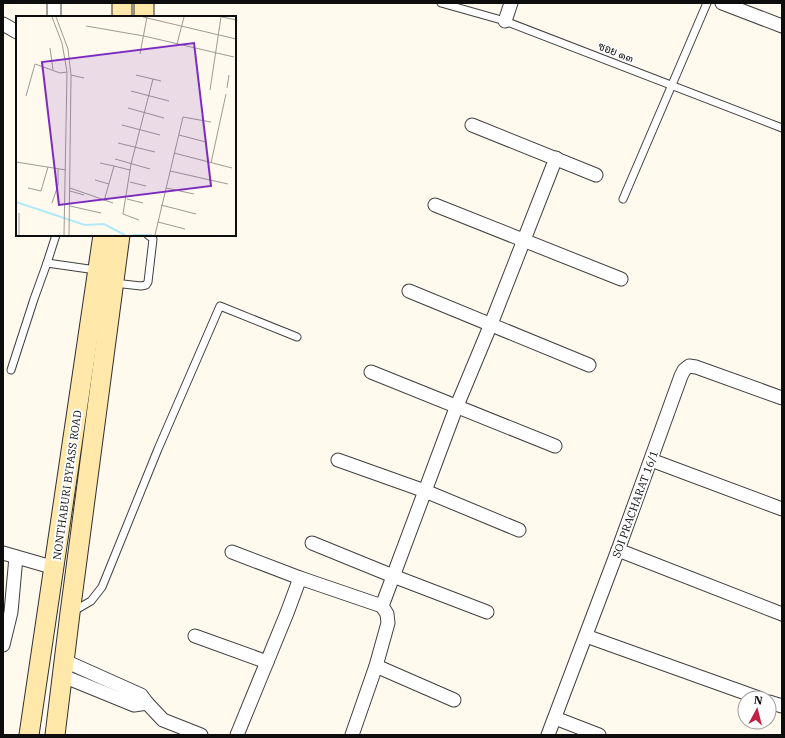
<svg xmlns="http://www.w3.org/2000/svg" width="785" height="738" font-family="'IBM Plex Serif',Sarabun,serif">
<rect width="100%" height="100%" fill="#fff9ee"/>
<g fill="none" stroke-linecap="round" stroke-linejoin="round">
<defs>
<g id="lane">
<path d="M 441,3 L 505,21 L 782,128"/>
<path d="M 623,199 L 707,3"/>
<path d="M 47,263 L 56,235"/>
<path d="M 114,283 L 141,286 L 146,285 L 148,282 L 153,239 L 148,235"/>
<path d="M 11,370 L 34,299 L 47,263 L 96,270"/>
<path d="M 72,612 L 91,601 L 102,587 L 158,449 L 220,306 L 297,337"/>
</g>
<g id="street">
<path d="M 54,3 L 54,17"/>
<path d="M 722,3 L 782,26"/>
<path d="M 505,21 L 511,3"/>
<path d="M 3,24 L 17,32"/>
<path d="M 472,125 L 596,175"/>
<path d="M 435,205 L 621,279"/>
<path d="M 409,291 L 589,365"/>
<path d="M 371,372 L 555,446"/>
<path d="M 338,460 L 425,491 L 519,530"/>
<path d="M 651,460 L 782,509"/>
<path d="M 312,543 L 393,576 L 487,612"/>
<path d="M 618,550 L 782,614"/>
<path d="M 232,552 L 300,578"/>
<path d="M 3,553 L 55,568"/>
<path d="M 195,636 L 267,662"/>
<path d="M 586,636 L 759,698"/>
<path d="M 3,645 L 11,612 L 16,557"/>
<path d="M 65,661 L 141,695 L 147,703 L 163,720 L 201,735"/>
<path d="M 376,666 L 454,700"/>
<path d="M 63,676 L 134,705 L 147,703"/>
<path d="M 769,702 L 782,706"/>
<path d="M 555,718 L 599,735"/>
<path d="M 237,735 L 287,613 L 300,578 L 382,606"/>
<path d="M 352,735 L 376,666 L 388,623 L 387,614 L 382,606 L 456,408 L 491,324 L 556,158"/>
<path d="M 548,735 L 618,550 L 681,376 L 684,370 L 689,366 L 696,367 L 782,398"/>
</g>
<g id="secondary">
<path d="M 122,3 L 122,17"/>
<path d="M 144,17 L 144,3"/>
<path d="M 29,735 L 103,235"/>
<path d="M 55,735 L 70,613 L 120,235"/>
</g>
</defs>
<!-- lane casing -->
<use href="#lane" stroke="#404040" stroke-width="9"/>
<!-- street casing -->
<use href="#street" stroke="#404040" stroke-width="15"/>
<!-- secondary casing -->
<use href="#secondary" stroke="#2f2f2f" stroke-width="21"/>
<!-- lane -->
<use href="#lane" stroke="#fff" stroke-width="7"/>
<!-- street -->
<use href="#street" stroke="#fff" stroke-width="13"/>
<!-- secondary -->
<use href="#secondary" stroke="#ffe8a9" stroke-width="19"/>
</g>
<g text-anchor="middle" stroke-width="4" stroke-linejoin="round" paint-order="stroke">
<!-- street labels -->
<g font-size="11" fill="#0d0d0d" stroke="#fff">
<text transform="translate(616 52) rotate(21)" y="4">ซอย ๑๓</text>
<text transform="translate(67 485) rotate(-82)" y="4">NONTHABURI BYPASS ROAD</text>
<text transform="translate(635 504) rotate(-70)" y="4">SOI PRACHARAT 16/1</text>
</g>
</g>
<!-- overview -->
<g transform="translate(16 16)">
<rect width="220" height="220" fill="#fff9ee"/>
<path fill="none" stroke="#b1e9f8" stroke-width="2" d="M 0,186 L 69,209 L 88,208 L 109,219M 117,219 L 136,219"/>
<path fill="none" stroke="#9e9b94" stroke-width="1" d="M 36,1 L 46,27 L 51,56 L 48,219M 40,1 L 52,33 L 55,59 L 53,219M 127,1 L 220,23M 206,1 L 220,4M 70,10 L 128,20 L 218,41M 161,28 L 168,1M 34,32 L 37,54M 124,38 L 131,1M 55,59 L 68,62M 120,59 L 145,65M 211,72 L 213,59M 194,74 L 205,1M 115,75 L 153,85M 10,80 L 19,48 L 44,57 L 51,56M 112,92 L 148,102M 106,109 L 144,119M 163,119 L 190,126M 102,127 L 139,136M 158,137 L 216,152M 99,143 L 134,153M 0,146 L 50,154M 84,147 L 98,150M 195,147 L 210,78M 154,155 L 212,168M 79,164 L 93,168M 114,166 L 130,170M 12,172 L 25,175 L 32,151M 54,172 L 97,187M 150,172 L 178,178M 54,175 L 68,179M 111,183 L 127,187M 88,185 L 98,150 L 114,154M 36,187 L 42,169 L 42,153M 145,189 L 180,198M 54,190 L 85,197M 123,204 L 107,198 L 115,148 L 137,63M 142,206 L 169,213M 3,219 L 3,197M 139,219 L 167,101 L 195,106"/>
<path fill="#7b2cbf" fill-opacity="0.15" stroke="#7b2cbf" stroke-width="2" d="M 178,27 L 195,170 L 43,189 L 26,46 Z"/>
<rect width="220" height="220" fill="none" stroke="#0d0d0d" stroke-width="2"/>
</g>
<!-- border -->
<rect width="785" height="738" fill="none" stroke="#0d0d0d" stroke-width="8"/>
<!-- north arrow -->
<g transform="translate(757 710) rotate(7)"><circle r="19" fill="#ffffff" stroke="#9e9e9e"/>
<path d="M0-3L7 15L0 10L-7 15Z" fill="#c22142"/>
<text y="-6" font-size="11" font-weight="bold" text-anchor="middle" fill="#0d0d0d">N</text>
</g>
</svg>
